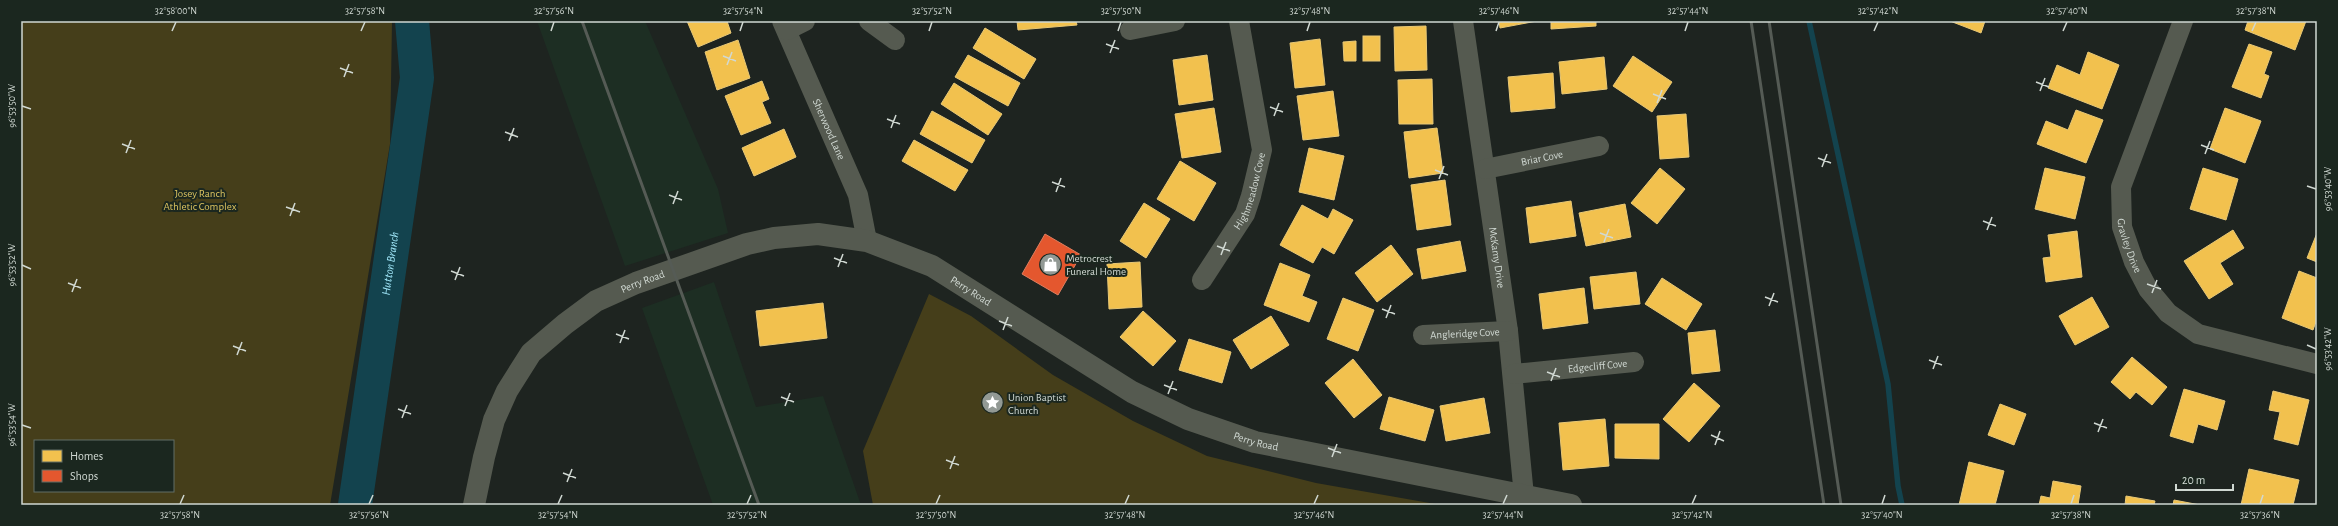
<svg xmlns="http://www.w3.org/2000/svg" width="2338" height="526" font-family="'Alegreya Sans',sans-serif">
<rect width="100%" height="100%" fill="#1e2420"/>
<!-- built -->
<g fill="#1d2e23">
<path d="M 537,21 L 645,21 L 718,189 L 728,233 L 625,266 Z"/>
<path d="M 714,282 L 756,407 L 823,396 L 861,505 L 713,505 L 642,308 Z"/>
</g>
<!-- green -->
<g fill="#453e1a" fill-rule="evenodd">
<path d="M 21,21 L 392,21 L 390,144 L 330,505 L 21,505 ZM 35,441 L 173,441 L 173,491 L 35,491 Z"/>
<path d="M 929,294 L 971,316 L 1053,375 L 1133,421 L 1207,456 L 1316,483 L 1441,505 L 873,505 L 863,451 Z"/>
</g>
<!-- homes -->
<g fill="#f2c14e" stroke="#e8c876">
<path d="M 687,21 L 727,21 L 731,33 L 698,47 Z"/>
<path d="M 1017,21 L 1076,21 L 1077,25 L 1018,30 Z"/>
<path d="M 1499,21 L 1537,21 L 1500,28 Z"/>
<path d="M 1551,21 L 1596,21 L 1596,26 L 1551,29 Z"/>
<path d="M 1950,21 L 1985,21 L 1981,33 Z"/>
<path d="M 2248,21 L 2306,21 L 2295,50 L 2245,30 Z"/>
<path d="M 1426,26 L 1427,70 L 1395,71 L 1394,27 Z"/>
<path d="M 985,28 L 1036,59 L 1024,79 L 973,48 Z"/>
<rect x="1363" y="36" width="17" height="25"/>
<path d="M 1320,39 L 1325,85 L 1295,88 L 1290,43 Z"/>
<path d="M 738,40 L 750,78 L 717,90 L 705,52 Z"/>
<path d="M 1356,41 L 1356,61 L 1344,61 L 1343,42 Z"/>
<path d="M 2249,44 L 2272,52 L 2264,74 L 2269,76 L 2261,98 L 2232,87 Z"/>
<path d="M 2088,52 L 2119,65 L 2102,109 L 2048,88 L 2057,65 L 2080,75 Z"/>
<path d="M 968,55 L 1020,83 L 1008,106 L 955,77 Z"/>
<path d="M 1207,55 L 1213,100 L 1179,105 L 1173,60 Z"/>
<path d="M 1633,56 L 1672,82 L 1652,112 L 1613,86 Z"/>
<path d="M 1604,57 L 1607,89 L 1562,94 L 1559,62 Z"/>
<path d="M 1553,73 L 1555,108 L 1511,112 L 1508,77 Z"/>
<path d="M 1432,79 L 1433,124 L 1399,124 L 1398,80 Z"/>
<path d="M 762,81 L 769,99 L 762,102 L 771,123 L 741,135 L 725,96 Z"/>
<path d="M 954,83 L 1002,114 L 988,135 L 941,104 Z"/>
<path d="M 1333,91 L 1339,136 L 1303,140 L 1297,96 Z"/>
<path d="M 1214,108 L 1221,152 L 1182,158 L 1175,114 Z"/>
<path d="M 2225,108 L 2261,121 L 2245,163 L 2210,149 Z"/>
<path d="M 2076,110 L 2103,120 L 2086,163 L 2037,144 L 2046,121 L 2068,130 Z"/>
<path d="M 932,111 L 985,140 L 972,163 L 920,134 Z"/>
<path d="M 1686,114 L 1689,157 L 1660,159 L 1657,116 Z"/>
<path d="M 1437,128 L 1443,173 L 1409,178 L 1404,132 Z"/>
<path d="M 784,129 L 796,157 L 754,176 L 742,148 Z"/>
<path d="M 914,140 L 968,170 L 955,191 L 902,161 Z"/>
<path d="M 1309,148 L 1344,156 L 1334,200 L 1299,192 Z"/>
<path d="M 1180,161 L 1216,183 L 1194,221 L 1157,199 Z"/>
<path d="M 1660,168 L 1685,189 L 1657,224 L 1631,203 Z"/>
<path d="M 2045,168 L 2085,177 L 2075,219 L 2035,209 Z"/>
<path d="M 2203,168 L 2238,179 L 2226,220 L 2190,209 Z"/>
<path d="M 1445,180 L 1451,225 L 1417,230 L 1411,185 Z"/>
<path d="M 1571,201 L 1576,236 L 1530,243 L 1526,208 Z"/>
<path d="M 1144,203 L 1170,219 L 1146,258 L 1120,241 Z"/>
<path d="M 1625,204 L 1631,237 L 1586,246 L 1579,213 Z"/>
<path d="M 1302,205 L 1328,219 L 1333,209 L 1353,220 L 1334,254 L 1322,247 L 1313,263 L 1280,245 Z"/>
<path d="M 2233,230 L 2244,248 L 2220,263 L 2233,284 L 2209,299 L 2184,261 Z"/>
<path d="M 2077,231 L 2082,277 L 2046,282 L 2043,258 L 2051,257 L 2048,235 Z"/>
<path d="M 2317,233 L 2317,262 L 2307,258 Z"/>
<path d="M 1460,241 L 1466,271 L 1422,279 L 1417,249 Z"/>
<path d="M 1391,245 L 1413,274 L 1377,302 L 1355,273 Z"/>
<path d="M 1140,262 L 1142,307 L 1109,309 L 1107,264 Z"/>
<path d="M 1280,263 L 1310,275 L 1302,296 L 1317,302 L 1309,322 L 1264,305 Z"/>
<path d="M 2299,271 L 2317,278 L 2317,319 L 2313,330 L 2282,318 Z"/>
<path d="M 1636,272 L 1640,304 L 1594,309 L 1590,277 Z"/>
<path d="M 1662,278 L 1702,304 L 1686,330 L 1645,304 Z"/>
<path d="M 1584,288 L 1588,323 L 1543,329 L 1539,294 Z"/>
<path d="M 2092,297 L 2109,327 L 2075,345 L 2059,316 Z"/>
<path d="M 1343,298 L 1374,310 L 1358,351 L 1327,339 Z"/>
<path d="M 823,303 L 827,338 L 760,346 L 756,311 Z"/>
<path d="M 1143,311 L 1176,341 L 1153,366 L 1120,337 Z"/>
<path d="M 1271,316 L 1289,345 L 1251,369 L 1233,340 Z"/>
<path d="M 1715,330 L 1720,371 L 1692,374 L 1688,333 Z"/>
<path d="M 1189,339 L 1231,352 L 1222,383 L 1179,370 Z"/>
<path d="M 2132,357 L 2167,387 L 2152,405 L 2136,392 L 2130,399 L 2111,382 Z"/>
<path d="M 1353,359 L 1382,395 L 1354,418 L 1325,383 Z"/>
<path d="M 1694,383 L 1720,406 L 1689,442 L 1663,419 Z"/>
<path d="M 2184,389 L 2225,401 L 2217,430 L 2198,424 L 2193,443 L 2170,436 Z"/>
<path d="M 2273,391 L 2309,400 L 2298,445 L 2274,439 L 2280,412 L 2269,410 Z"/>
<path d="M 1389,397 L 1434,410 L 1425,441 L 1380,429 Z"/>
<path d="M 1484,398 L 1490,433 L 1446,441 L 1440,406 Z"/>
<path d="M 2000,404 L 2026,414 L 2014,445 L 1988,435 Z"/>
<path d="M 1605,419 L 1609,466 L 1563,470 L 1559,423 Z"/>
<path d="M 1615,424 L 1659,424 L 1659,459 L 1615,458 Z"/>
<path d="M 1969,462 L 2004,471 L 1995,505 L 1959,505 Z"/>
<path d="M 2249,469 L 2299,480 L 2293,505 L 2241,505 Z"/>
<path d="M 2053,481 L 2081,486 L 2078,505 L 2039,505 L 2041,496 L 2050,498 Z"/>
<path d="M 2126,496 L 2155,501 L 2154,505 L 2125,505 Z"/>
<path d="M 2174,500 L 2200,505 L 2173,505 Z"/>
</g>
<!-- shops -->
<path fill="#e4572e" stroke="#de7e5f" d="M 1045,234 L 1081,255 L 1058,295 L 1022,274 Z"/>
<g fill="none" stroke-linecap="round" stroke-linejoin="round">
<!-- stream -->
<path stroke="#13434e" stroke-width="5.5" d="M 1809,21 L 1888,384 L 1898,486 L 1902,505"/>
<!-- river -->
<path stroke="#13434e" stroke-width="34" id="s1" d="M 355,505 L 417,78 L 412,21"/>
<!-- minor -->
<g stroke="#555a50" stroke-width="20">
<path id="s2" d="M 782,21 L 858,195 L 867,241"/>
<path d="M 869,21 L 895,40"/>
<path id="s3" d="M 1463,21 L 1508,331 L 1524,496"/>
<path id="s4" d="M 2183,21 L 2121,187 L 2122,227 L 2134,262 L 2148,289 L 2168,313 L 2198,334 L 2317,364"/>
<path d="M 787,30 L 805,21"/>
<path d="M 1130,30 L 1175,21"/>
<path id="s5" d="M 1485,169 L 1599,146"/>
<path id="s6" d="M 1202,280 L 1245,214 L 1251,196 L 1262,150 L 1239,21"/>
<path id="s7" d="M 1423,335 L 1508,331"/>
<path id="s8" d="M 1514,374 L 1634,362"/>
</g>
<!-- tertiary -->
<path stroke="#555a50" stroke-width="22" id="s9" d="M 474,505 L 484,457 L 494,420 L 507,391 L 531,353 L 565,324 L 596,301 L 636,283 L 747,244 L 774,238 L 818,234 L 867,241 L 932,266 L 1132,392 L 1188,419 L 1255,442 L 1571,505"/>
<!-- rail -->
<g stroke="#555b55" stroke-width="3">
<path d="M 582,21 L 759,505"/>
<path d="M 1751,21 L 1824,505"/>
<path d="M 1769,21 L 1841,505"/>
</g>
</g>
<!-- ticks -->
<path fill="none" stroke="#d0d8d2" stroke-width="1.5" d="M 172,31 L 176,22M 361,31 L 365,22M 551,31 L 554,22M 740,31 L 743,22M 929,31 L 932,22M 1118,31 L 1121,22M 1307,31 L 1310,22M 1496,31 L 1499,22M 1685,31 L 1688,22M 1874,31 L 1878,22M 2063,31 L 2067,22M 2252,31 L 2256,22M 1106,44 L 1119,49M 1110,53 L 1115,40M 723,56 L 736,61M 727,65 L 732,52M 340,68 L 353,73M 344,77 L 349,64M 2036,82 L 2049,87M 2040,91 L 2045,78M 1653,94 L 1666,99M 1657,103 L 1662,90M 22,106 L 31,109M 1270,107 L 1283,112M 1274,116 L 1279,103M 887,119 L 900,124M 891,128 L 896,115M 505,132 L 518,137M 509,141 L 514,128M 122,144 L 135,149M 2201,145 L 2214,150M 126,153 L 131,140M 2205,154 L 2210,141M 1818,158 L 1831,163M 1822,167 L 1827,154M 1435,170 L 1448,175M 1439,179 L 1444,166M 1052,182 L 1065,187M 2307,186 L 2316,189M 1056,192 L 1061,178M 669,195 L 682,200M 673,204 L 678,191M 286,207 L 300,212M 290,216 L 295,203M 1983,221 L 1996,226M 1987,230 L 1992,217M 1600,233 L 1613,238M 1604,242 L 1609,229M 1217,246 L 1230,251M 1221,255 L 1226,242M 834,258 L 847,263M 22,265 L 31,269M 838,267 L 843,254M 451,271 L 464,276M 455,280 L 460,267M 68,283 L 81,288M 2147,284 L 2161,289M 72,292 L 77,279M 2152,293 L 2157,280M 1765,297 L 1778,302M 1769,306 L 1774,293M 1382,309 L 1395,314M 1386,318 L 1391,305M 999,321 L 1012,326M 1003,330 L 1008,317M 616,334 L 629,339M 620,343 L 625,330M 2307,345 L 2316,349M 233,346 L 246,351M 237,355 L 242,342M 1929,360 L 1942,365M 1933,369 L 1938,356M 1547,372 L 1560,377M 1551,381 L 1556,368M 1164,385 L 1177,390M 1168,394 L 1173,381M 781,397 L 794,402M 785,406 L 790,393M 398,409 L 411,414M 402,418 L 407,405M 2094,423 L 2107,428M 22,425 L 31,428M 2098,432 L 2103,419M 1711,435 L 1724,441M 1715,445 L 1720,431M 1328,448 L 1341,453M 1332,457 L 1337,444M 946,460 L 959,465M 950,469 L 955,456M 563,473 L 576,478M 567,482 L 572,469M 180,504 L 184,495M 369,504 L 373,495M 558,504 L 562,495M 747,504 L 751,495M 936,504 L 940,495M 1125,504 L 1129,495M 1314,504 L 1318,495M 1503,504 L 1507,495M 1692,504 L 1696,495M 1882,504 L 1885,495M 2071,504 L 2074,495M 2260,504 L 2263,495"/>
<!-- icons -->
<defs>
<symbol id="shop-disc" viewBox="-11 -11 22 22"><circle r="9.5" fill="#929994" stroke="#1b271f"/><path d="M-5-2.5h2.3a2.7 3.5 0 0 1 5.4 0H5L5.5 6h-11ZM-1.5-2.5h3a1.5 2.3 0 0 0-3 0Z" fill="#fff"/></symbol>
<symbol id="sight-disc" viewBox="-11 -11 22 22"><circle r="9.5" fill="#929994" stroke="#1b271f"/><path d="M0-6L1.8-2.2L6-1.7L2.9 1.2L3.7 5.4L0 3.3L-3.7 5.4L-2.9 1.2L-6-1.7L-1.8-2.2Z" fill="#fff"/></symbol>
</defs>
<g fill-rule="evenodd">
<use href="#shop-disc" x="1038" y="252" width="25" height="25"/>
<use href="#sight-disc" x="980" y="390" width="25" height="25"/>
</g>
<g text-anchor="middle" stroke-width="4" stroke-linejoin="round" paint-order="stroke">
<!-- street labels -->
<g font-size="11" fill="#d0d8d2" stroke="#1b271f">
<text dy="4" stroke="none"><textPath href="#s2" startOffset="118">Sherwood Lane</textPath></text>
<text dy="4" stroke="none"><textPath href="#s5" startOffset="58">Briar Cove</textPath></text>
<text dy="4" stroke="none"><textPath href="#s6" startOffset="102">Highmeadow Cove</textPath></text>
<text dy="4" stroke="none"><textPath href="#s4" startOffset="237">Gravley Drive</textPath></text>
<text dy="4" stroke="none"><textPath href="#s3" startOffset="239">McKamy Drive</textPath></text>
<text dy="4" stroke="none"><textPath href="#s9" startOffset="298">Perry Road</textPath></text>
<text dy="4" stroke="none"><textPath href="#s9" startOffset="646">Perry Road</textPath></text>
<text dy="4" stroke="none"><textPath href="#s7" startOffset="42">Angleridge Cove</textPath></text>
<text dy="4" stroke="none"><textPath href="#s8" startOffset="84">Edgecliff Cove</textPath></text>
<text dy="4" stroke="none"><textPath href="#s9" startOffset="970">Perry Road</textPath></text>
</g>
<!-- park labels -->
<g font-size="11" fill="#dec560" stroke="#1b271f">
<text x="200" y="197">Josey Ranch<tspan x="200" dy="13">Athletic Complex</tspan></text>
</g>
<!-- poi labels -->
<g font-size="11" fill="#d0d8d2" stroke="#1b271f" text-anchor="start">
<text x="1066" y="262">Metrocrest<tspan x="1066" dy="13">Funeral Home</tspan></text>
<text x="1008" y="401">Union Baptist<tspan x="1008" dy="13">Church</tspan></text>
</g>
<!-- water labels -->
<g font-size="12" font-style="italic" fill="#a1e8fa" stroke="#1b271f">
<text dy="4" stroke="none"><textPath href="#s1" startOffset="244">Hutton Branch</textPath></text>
</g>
</g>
<!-- border -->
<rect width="2338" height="526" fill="none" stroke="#1b271f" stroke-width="44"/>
<!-- legend -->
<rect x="34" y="440" width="140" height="52" fill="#1b271f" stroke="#636e67"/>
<rect x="42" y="450" width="20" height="12" fill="#f2c14e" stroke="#636e67"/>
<text x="70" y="460" font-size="12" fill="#d0d8d2">Homes</text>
<rect x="42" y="470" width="20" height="12" fill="#e4572e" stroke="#636e67"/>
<text x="70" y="480" font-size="12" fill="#d0d8d2">Shops</text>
<!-- scale -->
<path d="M2176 484v6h57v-6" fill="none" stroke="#d0d8d2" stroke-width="2"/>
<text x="2182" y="484" font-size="12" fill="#d0d8d2" stroke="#1b271f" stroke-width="3" paint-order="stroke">20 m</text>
<rect x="22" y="22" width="2294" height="482" fill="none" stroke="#d0d8d2" stroke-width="1.5"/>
<g font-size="10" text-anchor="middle" fill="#d0d8d2">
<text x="176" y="14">32°58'00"N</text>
<text x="365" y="14">32°57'58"N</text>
<text x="554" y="14">32°57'56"N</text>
<text x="743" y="14">32°57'54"N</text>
<text x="932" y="14">32°57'52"N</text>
<text x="1121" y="14">32°57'50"N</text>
<text x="1310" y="14">32°57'48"N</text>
<text x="1499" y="14">32°57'46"N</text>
<text x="1688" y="14">32°57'44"N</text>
<text x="1878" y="14">32°57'42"N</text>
<text x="2067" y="14">32°57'40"N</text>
<text x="2256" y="14">32°57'38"N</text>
<text transform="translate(11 106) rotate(-90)" y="4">96°53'50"W</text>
<text transform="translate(2327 189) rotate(-90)" y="4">96°53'40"W</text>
<text transform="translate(11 265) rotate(-90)" y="4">96°53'52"W</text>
<text transform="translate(2327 349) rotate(-90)" y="4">96°53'42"W</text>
<text transform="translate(11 425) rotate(-90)" y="4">96°53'54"W</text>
<text x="180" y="518">32°57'58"N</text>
<text x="369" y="518">32°57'56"N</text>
<text x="558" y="518">32°57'54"N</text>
<text x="747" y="518">32°57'52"N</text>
<text x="936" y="518">32°57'50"N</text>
<text x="1125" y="518">32°57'48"N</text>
<text x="1314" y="518">32°57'46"N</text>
<text x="1503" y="518">32°57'44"N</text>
<text x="1692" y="518">32°57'42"N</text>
<text x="1882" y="518">32°57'40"N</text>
<text x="2071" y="518">32°57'38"N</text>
<text x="2260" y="518">32°57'36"N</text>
</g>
</svg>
